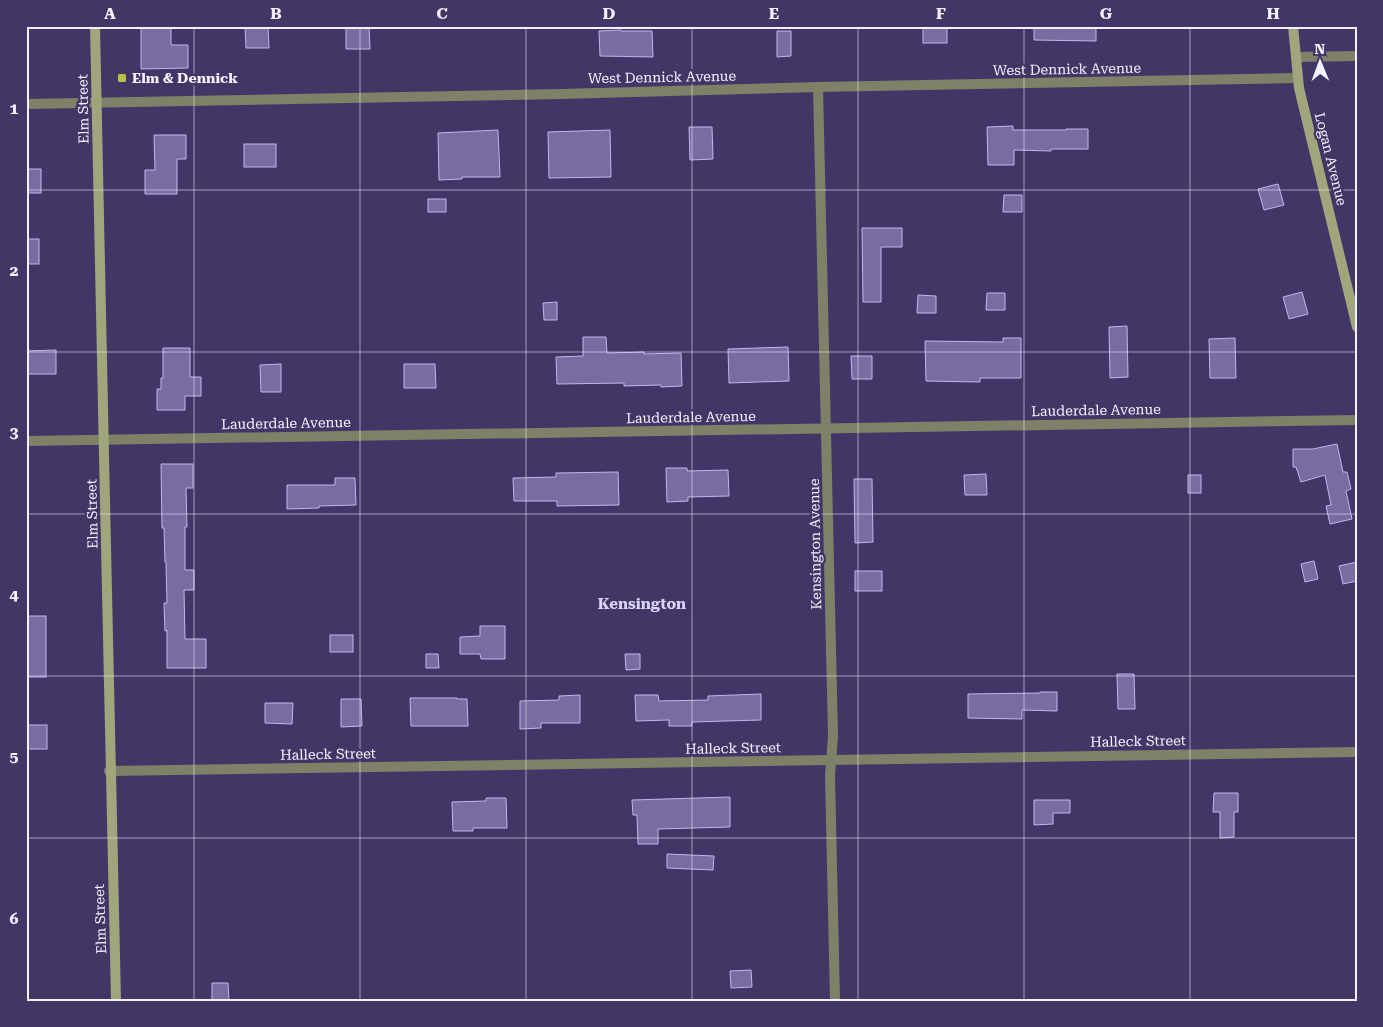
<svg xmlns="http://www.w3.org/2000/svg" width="1383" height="1027" font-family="'Roboto Serif',serif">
<rect width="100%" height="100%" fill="#423667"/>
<!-- building -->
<g fill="#786ca1" stroke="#c2b6f1">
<path d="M 141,26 L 171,26 L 171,45 L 188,45 L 188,68 L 141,69 Z"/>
<path d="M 245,26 L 268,26 L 269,48 L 246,48 Z"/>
<path d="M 346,26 L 369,26 L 370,49 L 346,49 Z"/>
<rect x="923" y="26" width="24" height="17"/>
<path d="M 1034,26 L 1096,26 L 1096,41 L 1034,40 Z"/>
<path d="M 621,30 L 621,31 L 652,31 L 653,57 L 600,56 L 599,31 Z"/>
<path d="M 777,31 L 791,31 L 791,56 L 777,57 Z"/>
<path d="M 1013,126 L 1013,130 L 1066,130 L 1066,129 L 1088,129 L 1088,149 L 1051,149 L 1051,151 L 1014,150 L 1014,165 L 988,165 L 987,127 Z"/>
<path d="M 689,127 L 712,127 L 713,159 L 690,160 Z"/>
<path d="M 498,130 L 500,177 L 462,177 L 462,179 L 439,180 L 438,133 Z"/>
<path d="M 610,130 L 611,177 L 549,178 L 548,132 Z"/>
<path d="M 154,135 L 186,135 L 186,159 L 177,159 L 177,194 L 145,194 L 145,170 L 155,170 Z"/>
<rect x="244" y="144" width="32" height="23"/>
<rect x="26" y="169" width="15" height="24"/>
<path d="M 1278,184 L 1284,205 L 1264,210 L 1258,189 Z"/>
<path d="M 1004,195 L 1022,195 L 1022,212 L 1003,212 Z"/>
<rect x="428" y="199" width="18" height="13"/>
<path d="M 862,228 L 902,228 L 902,247 L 881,247 L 881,302 L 863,302 Z"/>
<rect x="26" y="239" width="13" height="25"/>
<path d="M 1302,292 L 1308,314 L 1289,319 L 1283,297 Z"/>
<path d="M 987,293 L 1005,293 L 1005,310 L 986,310 Z"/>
<path d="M 918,295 L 936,296 L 936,313 L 917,313 Z"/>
<path d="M 557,302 L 557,320 L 544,320 L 543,303 Z"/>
<path d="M 1127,326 L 1128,377 L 1110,378 L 1109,327 Z"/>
<path d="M 583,337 L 606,337 L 607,353 L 644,352 L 644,354 L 681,353 L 682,386 L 661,387 L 661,385 L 624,386 L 624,383 L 557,384 L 556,357 L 583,356 Z"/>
<path d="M 1003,338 L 1021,338 L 1021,378 L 980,378 L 980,382 L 926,381 L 925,341 L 1003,342 Z"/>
<path d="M 1235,338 L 1236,378 L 1210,378 L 1209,339 Z"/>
<path d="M 788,347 L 789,381 L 729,383 L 728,349 Z"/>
<path d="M 163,348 L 190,348 L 190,377 L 201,377 L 201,396 L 185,396 L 185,410 L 157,410 L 157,389 L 161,389 L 161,378 L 163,378 Z"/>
<path d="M 56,350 L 56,374 L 26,374 L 26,351 Z"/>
<path d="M 851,356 L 872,356 L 872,379 L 852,379 Z"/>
<path d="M 281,364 L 281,392 L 261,392 L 260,365 Z"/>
<path d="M 404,364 L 435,364 L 436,388 L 404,388 Z"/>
<path d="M 1337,444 L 1343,472 L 1347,472 L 1351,489 L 1346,491 L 1352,519 L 1330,524 L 1326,506 L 1331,505 L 1325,475 L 1301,482 L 1296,467 L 1293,467 L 1293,449 L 1313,449 Z"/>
<path d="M 161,464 L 193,464 L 193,488 L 186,488 L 187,527 L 185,527 L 185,570 L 194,570 L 194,590 L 184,590 L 185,639 L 206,639 L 206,668 L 167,668 L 167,630 L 165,631 L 164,603 L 167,603 L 166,562 L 165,562 L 164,528 L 162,528 Z"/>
<path d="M 666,468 L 687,468 L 687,471 L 728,470 L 729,496 L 688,497 L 688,501 L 667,502 Z"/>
<path d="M 618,472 L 619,505 L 557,506 L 557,501 L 514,501 L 513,478 L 556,477 L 556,473 Z"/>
<path d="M 986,474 L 987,495 L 965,495 L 964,475 Z"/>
<rect x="1188" y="475" width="13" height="18"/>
<path d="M 335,478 L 355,478 L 356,505 L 319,506 L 319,508 L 287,509 L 287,485 L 335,485 Z"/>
<path d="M 854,479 L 872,479 L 873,542 L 855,543 Z"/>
<path d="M 1314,561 L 1318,579 L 1305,582 L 1301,564 Z"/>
<path d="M 1357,562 L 1357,581 L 1343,584 L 1339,566 Z"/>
<rect x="855" y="571" width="27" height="20"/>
<rect x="26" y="616" width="20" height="61"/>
<path d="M 480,626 L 505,626 L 505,659 L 481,659 L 480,654 L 460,654 L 460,637 L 480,636 Z"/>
<rect x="330" y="635" width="23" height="17"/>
<path d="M 426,654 L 438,654 L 439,668 L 426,668 Z"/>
<path d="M 625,654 L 640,654 L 640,669 L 626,670 Z"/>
<path d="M 1117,674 L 1134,674 L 1135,709 L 1118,709 Z"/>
<path d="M 1040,692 L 1057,692 L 1057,711 L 1022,710 L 1022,719 L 968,718 L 968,694 L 1040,693 Z"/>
<path d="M 761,694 L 761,720 L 692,722 L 692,726 L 669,726 L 669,720 L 636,721 L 635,695 L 658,695 L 659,701 L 708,700 L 708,696 Z"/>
<path d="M 580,695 L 580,723 L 541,723 L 541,728 L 520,729 L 520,701 L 559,700 L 559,696 Z"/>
<path d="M 410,698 L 457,698 L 457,699 L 467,699 L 468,726 L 411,726 Z"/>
<path d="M 341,699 L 361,699 L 362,726 L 341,727 Z"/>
<path d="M 265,703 L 293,703 L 292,724 L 265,723 Z"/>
<rect x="26" y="725" width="21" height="24"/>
<path d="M 1214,793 L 1238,793 L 1238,812 L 1234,812 L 1234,837 L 1220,838 L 1220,812 L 1213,812 Z"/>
<path d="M 730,797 L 730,827 L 658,829 L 658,844 L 638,844 L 637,815 L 633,815 L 632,800 Z"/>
<path d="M 486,798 L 506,798 L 507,828 L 473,828 L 473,831 L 453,831 L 452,802 L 486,801 Z"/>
<path d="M 1034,800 L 1070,800 L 1070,813 L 1053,813 L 1053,824 L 1034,825 Z"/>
<path d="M 667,854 L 714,856 L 713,870 L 667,868 Z"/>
<path d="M 751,970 L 752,987 L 731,988 L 730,971 Z"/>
<path d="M 212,983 L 228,983 L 229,1001 L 212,1001 Z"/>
</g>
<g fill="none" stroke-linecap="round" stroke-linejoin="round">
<!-- street -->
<g stroke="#7e8167" stroke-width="10">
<path d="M 1296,57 L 1357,56"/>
<path d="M 818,87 L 833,736 L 830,776 L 835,1001"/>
<path d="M 26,104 L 561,94 L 818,87 L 1298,78"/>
<path d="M 26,441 L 1357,420"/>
<path d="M 109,771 L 1357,752"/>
</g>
<!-- secondary -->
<g stroke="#a0a57b" stroke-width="10">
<path d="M 95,26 C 103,351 107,676 116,1001"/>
<path d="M 1293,26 L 1299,88 L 1357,327"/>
</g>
</g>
<!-- grid -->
<path fill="none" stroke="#f3f1fd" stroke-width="1" stroke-opacity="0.55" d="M 194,26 L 194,1001M 360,26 L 360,1001M 526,26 L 526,1001M 692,26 L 692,1001M 858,26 L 858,1001M 1024,26 L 1024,1001M 1190,26 L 1190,1001M 26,190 L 1357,190M 26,352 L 1357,352M 26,514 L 1357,514M 26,676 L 1357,676M 26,838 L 1357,838"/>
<!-- markers -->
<rect fill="#b7c147" stroke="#423667" stroke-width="2" x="117" y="73" width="10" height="10" rx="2.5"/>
<g text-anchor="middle" stroke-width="5" stroke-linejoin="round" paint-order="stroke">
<!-- street labels -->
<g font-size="14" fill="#f3f1fd" stroke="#423667">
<text transform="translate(1067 69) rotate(-1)" y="5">West Dennick Avenue</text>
<text transform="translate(662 77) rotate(-1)" y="5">West Dennick Avenue</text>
<text transform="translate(83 109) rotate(-91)" y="5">Elm Street</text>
<text transform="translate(1331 159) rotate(76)" y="5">Logan Avenue</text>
<text transform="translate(1096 410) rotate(-1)" y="5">Lauderdale Avenue</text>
<text transform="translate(691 417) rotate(-1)" y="5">Lauderdale Avenue</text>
<text transform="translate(286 423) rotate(-1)" y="5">Lauderdale Avenue</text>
<text transform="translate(92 514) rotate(-91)" y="5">Elm Street</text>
<text transform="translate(815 544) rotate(-91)" y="5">Kensington Avenue</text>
<text transform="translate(1138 741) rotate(-1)" y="5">Halleck Street</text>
<text transform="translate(733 748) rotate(-1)" y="5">Halleck Street</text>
<text transform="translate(328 754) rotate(-1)" y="5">Halleck Street</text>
<text transform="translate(100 919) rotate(-92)" y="5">Elm Street</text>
</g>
<!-- poi labels -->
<g font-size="14" font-weight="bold" fill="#f3f1fd" stroke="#423667" text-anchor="start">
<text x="132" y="83">Elm &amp; Dennick</text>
</g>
<!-- neighbourhood labels -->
<g font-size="15" font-weight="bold" fill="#dbd5f8" stroke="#423667">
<text x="642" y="609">Kensington</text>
</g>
</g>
<!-- border -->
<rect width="1383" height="1027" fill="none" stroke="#423667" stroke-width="55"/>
<!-- north arrow -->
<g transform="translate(1320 62) rotate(359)" stroke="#423667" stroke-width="4" paint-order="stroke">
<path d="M0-4L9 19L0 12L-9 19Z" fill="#f3f1fd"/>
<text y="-8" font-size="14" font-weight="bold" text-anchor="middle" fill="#f3f1fd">N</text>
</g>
<rect x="28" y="28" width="1328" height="972" fill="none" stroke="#f3f1fd" stroke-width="2"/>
<g font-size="16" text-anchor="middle" font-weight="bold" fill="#f3f1fd">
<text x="110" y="19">A</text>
<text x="276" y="19">B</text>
<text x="442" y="19">C</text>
<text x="609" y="19">D</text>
<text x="774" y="19">E</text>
<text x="941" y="19">F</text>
<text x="1106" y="19">G</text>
<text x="1273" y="19">H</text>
<text x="14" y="114">1</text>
<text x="14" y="276">2</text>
<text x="14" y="438">3</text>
<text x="14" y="600">4</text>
<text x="14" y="762">5</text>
<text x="14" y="924">6</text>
</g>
</svg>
